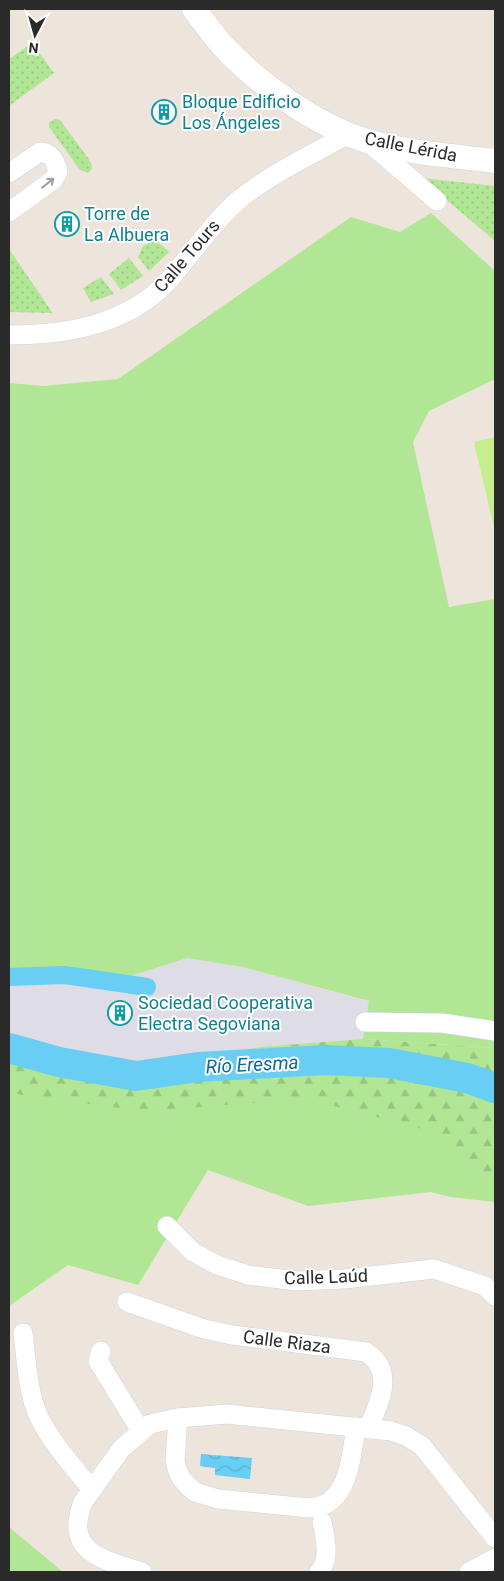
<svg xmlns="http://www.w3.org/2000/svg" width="504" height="1581" font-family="Roboto,sans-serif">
<defs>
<pattern id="forest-firs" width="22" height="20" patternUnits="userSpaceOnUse" patternTransform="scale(1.25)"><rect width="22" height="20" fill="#b0e694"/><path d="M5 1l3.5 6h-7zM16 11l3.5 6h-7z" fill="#98c580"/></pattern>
<pattern id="park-dots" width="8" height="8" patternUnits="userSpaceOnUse" patternTransform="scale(1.25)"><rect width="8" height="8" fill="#b0e694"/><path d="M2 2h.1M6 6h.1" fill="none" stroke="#98c580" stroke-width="1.8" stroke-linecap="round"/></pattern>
<pattern id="water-waves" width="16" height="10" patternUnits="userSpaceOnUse" patternTransform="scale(1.25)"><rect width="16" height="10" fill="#68cef4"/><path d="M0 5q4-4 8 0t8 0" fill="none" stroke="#5ab1d1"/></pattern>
</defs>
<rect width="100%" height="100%" fill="#ede5db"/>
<!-- industrial -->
<path fill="#dedce4" d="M 187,958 L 243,967 L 369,1002 L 363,1039 L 261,1047 L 151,1065 L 132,1061 L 99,1061 L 76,1059 L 9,1043 L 9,983 L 14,984 L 56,979 L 124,978 Z"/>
<!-- grass -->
<g fill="#b0e694">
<path d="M 431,213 L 495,271 L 495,379 L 429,411 L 413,442 L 449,607 L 495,599 L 495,1048 L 363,1039 L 369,1001 L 243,967 L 187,958 L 124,978 L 56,979 L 14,984 L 9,983 L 9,383 L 43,386 L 118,379 L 351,217 L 400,232 Z"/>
<path d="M 9,1048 L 59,1062 L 495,1088 L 495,1202 L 450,1197 L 431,1192 L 308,1206 L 208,1170 L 138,1285 L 68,1265 L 9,1306 Z"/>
<path d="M 9,1527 L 63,1572 L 9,1572 Z"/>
</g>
<!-- forest -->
<path fill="url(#forest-firs)" d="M 363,1039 L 495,1048 L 495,1181 L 419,1128 L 307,1099 L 143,1111 L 21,1095 L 9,1091 L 9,1043 L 76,1059 L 99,1061 L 132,1061 L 151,1065 L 153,1060 L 218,1054 L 261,1047 Z"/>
<!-- park -->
<g fill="url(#park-dots)">
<path d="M 32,43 L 54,73 L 9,106 L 9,59 Z"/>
<path d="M 55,119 L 60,120 L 88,158 C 92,164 94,168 88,173 L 80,170 L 49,127 L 49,123 Z"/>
<path d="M 421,178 L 495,186 L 495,241 Z"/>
<path d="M 155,239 L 169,252 L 149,271 L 138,257 L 143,246 Z"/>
<path d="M 9,249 L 52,312 L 52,313 L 9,312 Z"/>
<path d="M 129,258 L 143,276 L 121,290 L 109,274 Z"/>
<path d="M 101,277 L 114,294 L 91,302 L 83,288 Z"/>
</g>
<!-- pitch -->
<path fill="#c5ee8f" d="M 495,437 L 495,532 L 474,442 Z"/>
<!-- water -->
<path fill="url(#water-waves)" d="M 201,1454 L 252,1458 L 250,1479 L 215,1475 L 215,1468 L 200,1466 Z"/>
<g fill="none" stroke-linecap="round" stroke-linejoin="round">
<!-- canal -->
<path stroke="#68cef4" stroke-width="18" d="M 9,977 L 65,975 L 147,987"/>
<!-- river -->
<path stroke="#68cef4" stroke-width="30" d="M 9,1048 L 59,1062 L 136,1076 L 198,1067 L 325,1060 L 389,1063 L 467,1078 L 495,1088"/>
<defs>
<g id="minor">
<path d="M 367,141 L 437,201"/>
<path d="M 9,173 L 40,152 C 51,152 56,162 58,172 L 53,180 L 9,212"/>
<path d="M 9,335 C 66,335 128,325 169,280 C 191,255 210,226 235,203 C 269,174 310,156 348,134"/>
<path d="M 365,1022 L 442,1023 L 495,1031"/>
<path d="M 167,1226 L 193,1252 L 217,1265 L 248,1275 L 297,1281 L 344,1279 L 434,1269 L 485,1286 L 495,1296"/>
<path d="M 127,1302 L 204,1329 L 232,1335 L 366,1352 C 396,1371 379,1403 368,1429"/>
<path d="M 23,1333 C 26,1357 28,1395 39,1417 C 52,1444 74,1467 92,1490"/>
<path d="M 101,1351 L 98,1361 L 141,1431"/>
<path d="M 178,1418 L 175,1460 L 177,1469 L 181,1478 L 188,1486 L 195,1492 L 218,1499 L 309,1508 C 349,1507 351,1457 356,1427"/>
<path d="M 142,1572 C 104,1560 63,1553 83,1502 L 122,1448 L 150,1424 L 178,1418 L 227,1414 L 391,1431 L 406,1436 L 422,1446 L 495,1538"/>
<path d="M 319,1572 C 331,1559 325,1538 322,1522"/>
<path d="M 469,1572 L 495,1558"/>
</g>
<path id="tertiary" d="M 194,9 C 203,21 212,33 222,45 C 257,83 317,126 367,141 C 409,153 452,156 495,161"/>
</defs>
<!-- minor casing -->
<use href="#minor" stroke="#d0d3e3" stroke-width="20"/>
<!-- tertiary casing -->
<use href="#tertiary" stroke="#d0d3e3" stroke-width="25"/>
<!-- minor -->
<use href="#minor" stroke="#fff" stroke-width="19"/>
<!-- tertiary -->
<use href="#tertiary" stroke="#fff" stroke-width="24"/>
</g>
<!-- one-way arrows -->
<defs><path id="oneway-shaft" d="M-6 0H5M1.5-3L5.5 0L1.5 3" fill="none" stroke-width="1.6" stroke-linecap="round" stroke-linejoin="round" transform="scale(1.25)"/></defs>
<use stroke="#9f9f9f" href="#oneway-shaft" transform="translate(48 183) rotate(-38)"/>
<!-- icons -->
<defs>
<symbol id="building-ring" viewBox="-11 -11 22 22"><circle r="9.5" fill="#fff" stroke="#0f9aa8" stroke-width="1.5"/><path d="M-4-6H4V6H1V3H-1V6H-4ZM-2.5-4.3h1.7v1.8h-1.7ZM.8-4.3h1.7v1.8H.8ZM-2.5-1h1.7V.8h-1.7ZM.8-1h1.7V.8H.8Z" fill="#0f9aa8"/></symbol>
</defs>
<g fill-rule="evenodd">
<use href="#building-ring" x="150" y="98" width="28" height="28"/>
<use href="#building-ring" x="53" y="210" width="28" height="28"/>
<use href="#building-ring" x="106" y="999" width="28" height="28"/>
</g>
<g text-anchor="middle" stroke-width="4" stroke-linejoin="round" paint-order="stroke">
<!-- culture labels -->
<g font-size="18" fill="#0d838f" stroke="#fff" text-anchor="start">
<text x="182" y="108">Bloque Edificio<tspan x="182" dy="21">Los Ángeles</tspan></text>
<text x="84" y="220">Torre de<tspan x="84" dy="21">La Albuera</tspan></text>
<text x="138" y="1009">Sociedad Cooperativa<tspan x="138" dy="21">Electra Segoviana</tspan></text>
</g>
<!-- street labels -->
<g font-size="18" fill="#2a2a2a" stroke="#fff">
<text transform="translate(411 147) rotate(11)" y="6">Calle Lérida</text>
<text transform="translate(187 256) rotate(-49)" y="6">Calle Tours</text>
<text transform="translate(326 1277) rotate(-2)" y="6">Calle Laúd</text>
<text transform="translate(287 1342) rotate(7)" y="6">Calle Riaza</text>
</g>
<!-- water labels -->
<g font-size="19" font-style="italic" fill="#076ba0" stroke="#fff">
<text transform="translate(252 1064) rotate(-3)" y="7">Río Eresma</text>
</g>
</g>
<!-- border -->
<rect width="504" height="1581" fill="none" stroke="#2a2a2a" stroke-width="20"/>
<!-- north arrow -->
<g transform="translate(35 35) rotate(186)" stroke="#ffffff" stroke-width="4" paint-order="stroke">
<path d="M0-4L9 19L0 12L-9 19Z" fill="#2a2a2a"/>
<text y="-8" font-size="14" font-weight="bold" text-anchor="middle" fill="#2a2a2a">N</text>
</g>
</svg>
